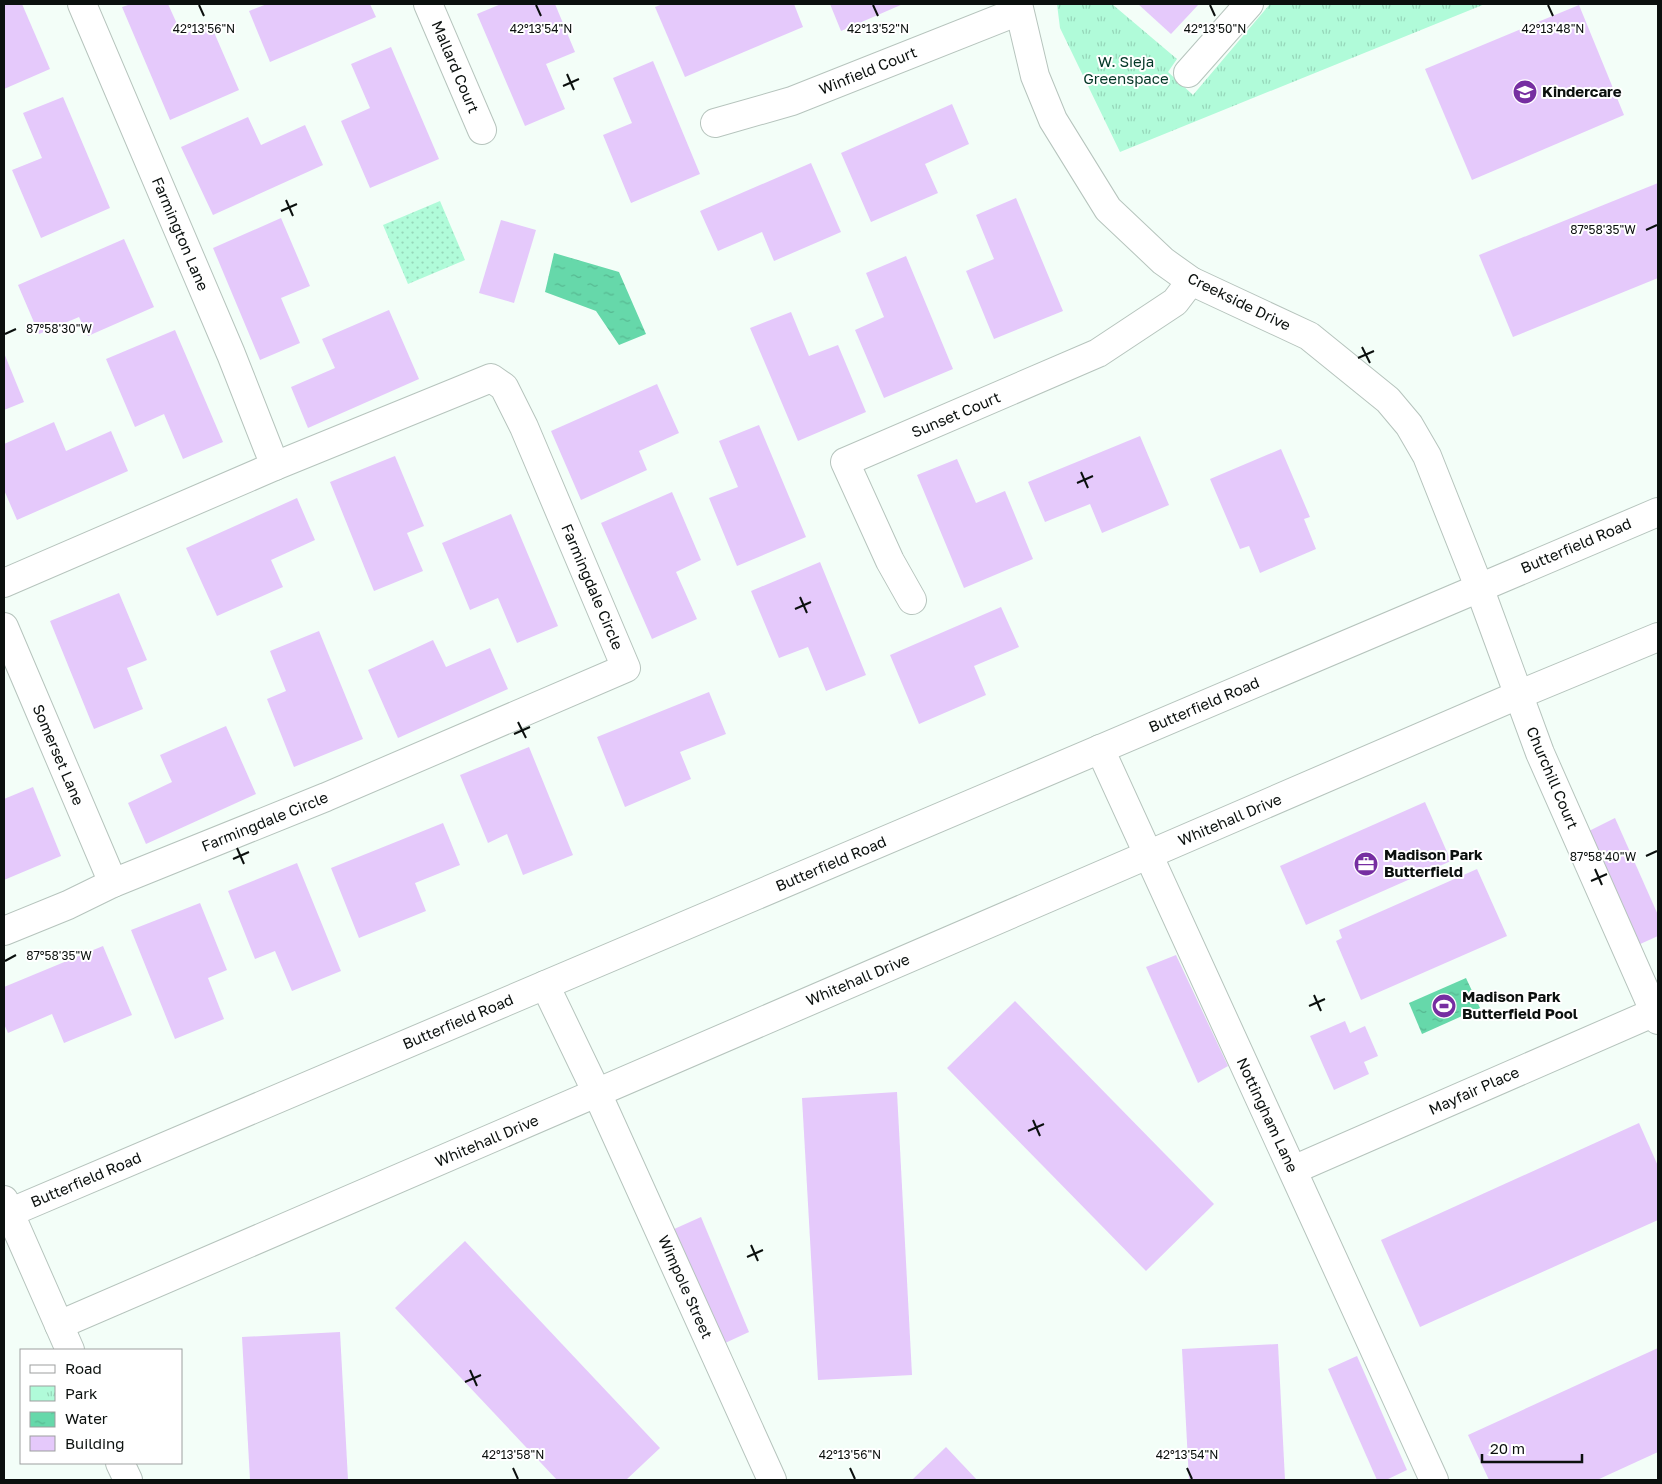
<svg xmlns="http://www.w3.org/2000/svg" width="1662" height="1484" font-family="'Golos Text',sans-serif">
<defs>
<pattern id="grass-dots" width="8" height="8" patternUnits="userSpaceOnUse" patternTransform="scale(1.25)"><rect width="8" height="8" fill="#b0fbd9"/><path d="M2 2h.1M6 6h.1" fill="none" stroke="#96d6b9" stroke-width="1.8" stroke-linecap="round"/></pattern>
<pattern id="park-tufts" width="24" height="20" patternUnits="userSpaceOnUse" patternTransform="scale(1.25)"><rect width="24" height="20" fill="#b0fbd9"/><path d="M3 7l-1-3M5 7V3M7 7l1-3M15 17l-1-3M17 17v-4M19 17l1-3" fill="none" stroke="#96d6b9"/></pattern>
<pattern id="water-ripples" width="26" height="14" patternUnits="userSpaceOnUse" patternTransform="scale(1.25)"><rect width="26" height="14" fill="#66d8aa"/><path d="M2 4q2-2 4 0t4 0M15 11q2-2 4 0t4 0" fill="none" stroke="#57b891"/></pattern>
</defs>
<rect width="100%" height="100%" fill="#f3fef8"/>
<!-- grass -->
<path fill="url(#grass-dots)" d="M 440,201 L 465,260 L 408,284 L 383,225 Z"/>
<!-- park -->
<path fill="url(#park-tufts)" d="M 1057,4 L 1112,4 L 1177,59 L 1168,72 L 1193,95 L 1270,4 L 1485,4 L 1120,152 L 1060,28 Z"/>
<!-- water -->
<g fill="url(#water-ripples)">
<path d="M 554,253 L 619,272 L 646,334 L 619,345 L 596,311 L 545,292 Z"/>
<path d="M 1466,978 L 1480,1008 L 1422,1034 L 1409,1003 Z"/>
</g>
<!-- building -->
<g fill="#e5c9fb">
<path d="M 4,4 L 22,4 L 50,69 L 4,89 Z"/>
<path d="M 131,4 L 168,4 L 182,35 L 210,23 L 239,90 L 170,120 L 122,7 Z"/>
<path d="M 267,4 L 370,4 L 376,17 L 270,62 L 249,11 Z"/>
<path d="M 501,4 L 555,4 L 575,52 L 546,64 L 565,109 L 525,126 L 477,14 Z"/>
<path d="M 663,4 L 794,4 L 803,27 L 685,77 L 655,7 Z"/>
<path d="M 830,4 L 903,4 L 841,31 Z"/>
<path d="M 1138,4 L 1199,4 L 1171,34 Z"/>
<path d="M 1579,5 L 1624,115 L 1472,180 L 1425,69 Z"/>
<path d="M 391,47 L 439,159 L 370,188 L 341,121 L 370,108 L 351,64 Z"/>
<path d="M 653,61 L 700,174 L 631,203 L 603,135 L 632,123 L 613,78 Z"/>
<path d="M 63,97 L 110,208 L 41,238 L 12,170 L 42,158 L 23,113 Z"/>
<path d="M 952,104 L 969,144 L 925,164 L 938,193 L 871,222 L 841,153 Z"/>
<path d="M 248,117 L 261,145 L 305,125 L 323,165 L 213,215 L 181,147 Z"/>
<path d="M 811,163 L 841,232 L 774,261 L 762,232 L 718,251 L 700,211 Z"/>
<path d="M 1658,183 L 1658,278 L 1513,337 L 1479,255 Z"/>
<path d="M 1016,198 L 1063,311 L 994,339 L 966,271 L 994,259 L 976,215 Z"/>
<path d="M 281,218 L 310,286 L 281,298 L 300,343 L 260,360 L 213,248 Z"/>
<path d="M 501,220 L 536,230 L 514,303 L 479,293 Z"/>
<path d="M 124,239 L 154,307 L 88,336 L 79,317 L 39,334 L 18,285 Z"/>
<path d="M 906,256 L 953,369 L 884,398 L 855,330 L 884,317 L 866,273 Z"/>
<path d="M 389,310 L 419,379 L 308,428 L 291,387 L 335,368 L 322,339 Z"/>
<path d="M 791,312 L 809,356 L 838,345 L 866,412 L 798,441 L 750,328 Z"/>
<path d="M 175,330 L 223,442 L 183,459 L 164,414 L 135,427 L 106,359 Z"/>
<path d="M 4,353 L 24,402 L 4,410 Z"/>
<path d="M 657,384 L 679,433 L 639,451 L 647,470 L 581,500 L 551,431 Z"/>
<path d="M 54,422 L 66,451 L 111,431 L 128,471 L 17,520 L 4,490 L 4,444 Z"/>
<path d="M 759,425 L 806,537 L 737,566 L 709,498 L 738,487 L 719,441 Z"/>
<path d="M 1140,436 L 1169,505 L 1102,533 L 1090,504 L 1045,522 L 1028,482 Z"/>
<path d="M 1281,449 L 1310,517 L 1304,519 L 1316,549 L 1260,573 L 1249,546 L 1240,549 L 1210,479 Z"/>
<path d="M 395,456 L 424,526 L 407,533 L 423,571 L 374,591 L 330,482 Z"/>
<path d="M 957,459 L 976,503 L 1005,491 L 1033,559 L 964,588 L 917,475 Z"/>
<path d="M 672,492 L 701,560 L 676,572 L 697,619 L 652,639 L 601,523 Z"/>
<path d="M 297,498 L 315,540 L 271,560 L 283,587 L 217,616 L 186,548 Z"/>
<path d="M 511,514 L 558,626 L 517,643 L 498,598 L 470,610 L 442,543 Z"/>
<path d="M 820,562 L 866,675 L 826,691 L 808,647 L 779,658 L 751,591 Z"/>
<path d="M 119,593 L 147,660 L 127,668 L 143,709 L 94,729 L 50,621 Z"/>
<path d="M 1001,607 L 1019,647 L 974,666 L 986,695 L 919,724 L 890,655 Z"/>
<path d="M 319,631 L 363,739 L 294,767 L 267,699 L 286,691 L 270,651 Z"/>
<path d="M 433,640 L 446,667 L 490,648 L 508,689 L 398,738 L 368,670 Z"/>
<path d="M 709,692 L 726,734 L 680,752 L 691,779 L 625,807 L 597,737 Z"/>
<path d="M 226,726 L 256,794 L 146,844 L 128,803 L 172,782 L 160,755 Z"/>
<path d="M 529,747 L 573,855 L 523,875 L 507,834 L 488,843 L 460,775 Z"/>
<path d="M 33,787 L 61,856 L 4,880 L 4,799 Z"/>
<path d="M 1425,802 L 1451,861 L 1306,925 L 1280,866 Z"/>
<path d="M 1615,818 L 1658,915 L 1658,936 L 1638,945 L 1587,832 Z"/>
<path d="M 443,823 L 460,865 L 415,883 L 426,911 L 359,938 L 331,868 Z"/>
<path d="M 297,863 L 341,971 L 292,991 L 275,951 L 255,959 L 228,891 Z"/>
<path d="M 1477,869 L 1507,936 L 1361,1000 L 1336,941 L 1342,938 L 1339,930 Z"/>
<path d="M 200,903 L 227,970 L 208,978 L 224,1019 L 175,1039 L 131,930 Z"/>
<path d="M 103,946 L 132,1015 L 64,1043 L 52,1014 L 8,1033 L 4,1024 L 4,987 Z"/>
<path d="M 1176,955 L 1228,1066 L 1198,1083 L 1146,967 Z"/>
<path d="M 1015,1001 L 1214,1204 L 1146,1271 L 947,1068 Z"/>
<path d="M 1345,1021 L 1350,1033 L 1365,1026 L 1378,1056 L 1364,1062 L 1369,1074 L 1334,1090 L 1310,1036 Z"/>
<path d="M 897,1092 L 912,1375 L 818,1380 L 802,1098 Z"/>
<path d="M 1639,1123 L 1658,1166 L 1658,1220 L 1420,1327 L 1381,1240 Z"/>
<path d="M 701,1217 L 749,1332 L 723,1344 L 672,1230 Z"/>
<path d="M 465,1241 L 660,1448 L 626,1480 L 557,1480 L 395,1308 Z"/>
<path d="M 340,1332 L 348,1480 L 250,1480 L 242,1337 Z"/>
<path d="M 1278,1344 L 1285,1480 L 1189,1480 L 1182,1349 Z"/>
<path d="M 1658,1348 L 1658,1452 L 1597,1480 L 1489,1480 L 1468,1435 Z"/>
<path d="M 1357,1356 L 1407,1470 L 1386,1480 L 1377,1480 L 1328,1369 Z"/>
<path d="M 946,1447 L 977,1480 L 912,1480 Z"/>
</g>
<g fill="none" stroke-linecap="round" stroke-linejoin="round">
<defs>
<g id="minor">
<path d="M 82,4 L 231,354 L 275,466"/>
<path d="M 428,4 L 482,130"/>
<path d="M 1018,4 L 1035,76 L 1053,120 L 1108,209 L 1163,261 L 1191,281 L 1309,336 L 1388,400 L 1409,425 L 1427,456 L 1479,587 L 1540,753 L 1658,1020"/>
<path d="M 1188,73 L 1249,4"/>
<path d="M 715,123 L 792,101 L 1019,11"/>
<path d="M 4,583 L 275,466 L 491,378 L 504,387 L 524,427 L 626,668 L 326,797 L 113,883 L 68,905 L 4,931"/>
<path d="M 912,600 L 890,561 L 845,462 L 1098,353 L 1175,302 L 1191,281"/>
<path d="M 4,627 L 113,883"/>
<path d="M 1100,749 L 1434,1480"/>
<path d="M 545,985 L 597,1093 L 772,1480"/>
<path d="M 1293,1170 L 1655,1012"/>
<path d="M 4,1200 L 70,1350"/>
<path d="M 59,1325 L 1518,695 L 1658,637"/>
<path d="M 120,1463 L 128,1480"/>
</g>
<path id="secondary" d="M 4,1215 L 1658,512"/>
</defs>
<!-- minor casing -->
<use href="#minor" stroke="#b6c4bd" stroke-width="30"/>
<!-- secondary casing -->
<use href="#secondary" stroke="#b6c4bd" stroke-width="30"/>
<!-- minor -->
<use href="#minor" stroke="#fff" stroke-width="28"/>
<!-- secondary -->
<use href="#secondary" stroke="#fff" stroke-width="28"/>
</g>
<!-- ticks -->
<path fill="none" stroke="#0b100e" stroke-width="2" d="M 199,5 L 204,16M 536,5 L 541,16M 873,5 L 878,16M 1210,5 L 1215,16M 1548,5 L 1553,16M 567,74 L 574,90M 563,86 L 579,79M 286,200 L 293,216M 281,211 L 297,204M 1646,230 L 1657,225M 5,334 L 16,329M 1362,347 L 1370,363M 1358,358 L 1374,351M 1081,472 L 1088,488M 1077,483 L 1093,476M 800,597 L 807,613M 795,609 L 811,602M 518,722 L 526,738M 514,734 L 530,727M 237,848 L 244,864M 1646,856 L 1657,851M 233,859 L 249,852M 1595,869 L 1602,885M 1591,881 L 1607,874M 5,961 L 16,955M 1314,995 L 1321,1011M 1309,1006 L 1325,999M 1033,1120 L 1040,1136M 1028,1131 L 1044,1124M 751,1245 L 758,1261M 747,1257 L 763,1250M 470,1370 L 477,1386M 465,1382 L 481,1375M 513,1468 L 518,1479M 850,1468 L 855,1479M 1187,1468 L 1192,1479"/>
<!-- icons -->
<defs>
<symbol id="school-disc" viewBox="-11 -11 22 22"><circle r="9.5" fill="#762ea1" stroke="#fff"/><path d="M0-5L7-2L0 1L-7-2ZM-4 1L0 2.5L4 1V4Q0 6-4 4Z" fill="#fff"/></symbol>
<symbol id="office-disc" viewBox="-11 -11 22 22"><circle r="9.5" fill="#762ea1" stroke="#fff"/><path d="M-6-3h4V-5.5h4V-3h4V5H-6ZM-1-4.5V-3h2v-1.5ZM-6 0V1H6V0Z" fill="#fff"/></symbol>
<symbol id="stadium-disc" viewBox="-11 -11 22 22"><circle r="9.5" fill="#762ea1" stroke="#fff"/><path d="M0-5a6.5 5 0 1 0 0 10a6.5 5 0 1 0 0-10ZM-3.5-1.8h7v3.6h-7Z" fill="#fff"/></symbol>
</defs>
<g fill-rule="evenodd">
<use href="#school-disc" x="1511" y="78" width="28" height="28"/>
<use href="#office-disc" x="1352" y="850" width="28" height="28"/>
<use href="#stadium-disc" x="1430" y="992" width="28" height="28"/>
</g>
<g text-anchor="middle" stroke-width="4" stroke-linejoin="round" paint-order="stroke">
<!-- park labels -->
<g font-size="15" fill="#033827" stroke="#fff">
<text x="1126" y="67">W. Sieja<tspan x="1126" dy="17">Greenspace</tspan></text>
</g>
<!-- street labels -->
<g font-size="15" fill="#0b100e" stroke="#fff">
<text transform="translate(455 67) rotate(67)" y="5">Mallard Court</text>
<text transform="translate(868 71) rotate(-22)" y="5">Winfield Court</text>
<text transform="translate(180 234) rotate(67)" y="5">Farmington Lane</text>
<text transform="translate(1239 302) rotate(26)" y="5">Creekside Drive</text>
<text transform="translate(956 415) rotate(-23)" y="5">Sunset Court</text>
<text transform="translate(1576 546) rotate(-23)" y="5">Butterfield Road</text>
<text transform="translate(592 587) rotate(67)" y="5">Farmingdale Circle</text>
<text transform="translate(1204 705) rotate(-23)" y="5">Butterfield Road</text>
<text transform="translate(58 755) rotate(67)" y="5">Somerset Lane</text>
<text transform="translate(1552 778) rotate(67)" y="5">Churchill Court</text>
<text transform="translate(1230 820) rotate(-23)" y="5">Whitehall Drive</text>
<text transform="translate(265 822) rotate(-22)" y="5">Farmingdale Circle</text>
<text transform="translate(831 864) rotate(-23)" y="5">Butterfield Road</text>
<text transform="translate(858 980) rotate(-23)" y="5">Whitehall Drive</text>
<text transform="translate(458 1022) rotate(-23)" y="5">Butterfield Road</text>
<text transform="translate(1474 1091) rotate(-24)" y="5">Mayfair Place</text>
<text transform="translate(1267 1115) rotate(65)" y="5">Nottingham Lane</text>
<text transform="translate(487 1141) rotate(-23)" y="5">Whitehall Drive</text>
<text transform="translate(86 1180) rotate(-23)" y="5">Butterfield Road</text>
<text transform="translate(685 1287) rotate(66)" y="5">Wimpole Street</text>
</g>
<!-- poi labels -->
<g font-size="15" font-weight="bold" fill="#0b100e" stroke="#fff" text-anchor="start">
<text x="1542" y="97">Kindercare</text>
<text x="1384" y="860">Madison Park<tspan x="1384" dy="17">Butterfield</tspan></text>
<text x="1462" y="1002">Madison Park<tspan x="1462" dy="17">Butterfield Pool</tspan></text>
</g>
</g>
<g font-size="12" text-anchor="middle" fill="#0b100e" stroke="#fff" stroke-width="4" stroke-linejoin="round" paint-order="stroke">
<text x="204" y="33">42°13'56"N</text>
<text x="541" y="33">42°13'54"N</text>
<text x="878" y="33">42°13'52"N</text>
<text x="1553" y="33">42°13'48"N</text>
<text x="1215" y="33">42°13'50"N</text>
<text x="1603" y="234">87°58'35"W</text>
<text x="59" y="333">87°58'30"W</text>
<text x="1603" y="861">87°58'40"W</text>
<text x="59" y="960">87°58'35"W</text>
<text x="513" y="1459">42°13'58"N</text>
<text x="850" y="1459">42°13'56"N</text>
<text x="1187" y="1459">42°13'54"N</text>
</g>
<!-- border -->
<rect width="1662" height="1484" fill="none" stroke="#0b100e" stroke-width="10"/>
<!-- legend -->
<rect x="20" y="1349" width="162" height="115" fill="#ffffff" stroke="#9d9f9f"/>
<rect x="30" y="1365" width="25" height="8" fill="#ffffff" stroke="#9d9f9f"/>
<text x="65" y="1374" font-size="15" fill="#0b100e">Road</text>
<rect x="30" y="1386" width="25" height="15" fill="url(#park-tufts)" stroke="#9d9f9f"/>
<text x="65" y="1399" font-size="15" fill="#0b100e">Park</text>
<rect x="30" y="1412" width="25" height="15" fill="url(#water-ripples)" stroke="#9d9f9f"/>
<text x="65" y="1424" font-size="15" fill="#0b100e">Water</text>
<rect x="30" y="1436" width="25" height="15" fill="#e5c9fb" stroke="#9d9f9f"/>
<text x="65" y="1449" font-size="15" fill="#0b100e">Building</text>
<!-- scale -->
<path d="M1482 1454v8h100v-8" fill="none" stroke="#0b100e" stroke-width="2.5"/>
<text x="1490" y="1454" font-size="15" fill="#0b100e" stroke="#ffffff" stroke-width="4" paint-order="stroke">20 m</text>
</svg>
